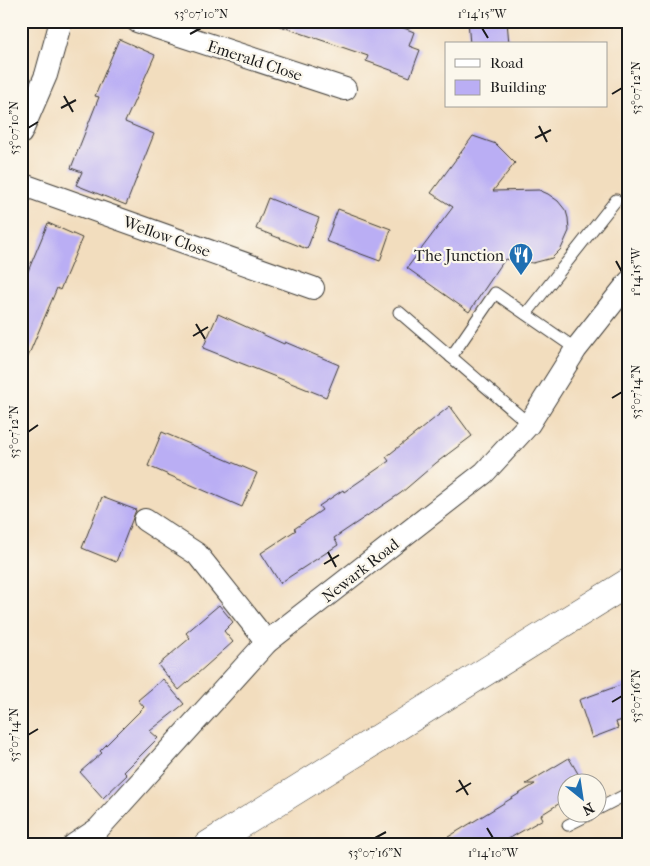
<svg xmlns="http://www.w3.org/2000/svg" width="650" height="866" font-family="'IM FELL French Canon',serif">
<rect width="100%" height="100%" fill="#fbf7ec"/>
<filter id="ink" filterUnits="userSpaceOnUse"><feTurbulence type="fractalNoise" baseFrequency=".02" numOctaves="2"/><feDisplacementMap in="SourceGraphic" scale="10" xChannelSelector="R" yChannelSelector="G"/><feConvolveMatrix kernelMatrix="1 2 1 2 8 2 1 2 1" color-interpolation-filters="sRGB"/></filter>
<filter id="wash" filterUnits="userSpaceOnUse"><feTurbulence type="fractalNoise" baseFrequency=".0096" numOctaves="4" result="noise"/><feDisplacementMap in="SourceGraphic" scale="20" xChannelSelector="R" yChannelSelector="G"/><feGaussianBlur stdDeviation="1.12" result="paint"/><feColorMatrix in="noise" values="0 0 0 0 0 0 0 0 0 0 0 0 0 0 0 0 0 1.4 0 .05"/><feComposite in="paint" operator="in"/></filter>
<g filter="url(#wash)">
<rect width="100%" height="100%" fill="#f2ddbe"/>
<g id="blocks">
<!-- building -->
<g fill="#baaef4">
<path d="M 278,21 L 386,21 L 414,32 L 409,46 L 420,50 L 410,77 L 366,61 L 368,56 L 277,25 Z"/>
<path d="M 468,21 L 507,21 L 509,44 L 470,44 Z"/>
<path d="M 119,39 L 155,55 L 125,122 L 154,134 L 126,205 L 76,185 L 82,172 L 71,168 L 99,97 L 95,96 Z"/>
<path d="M 473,136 L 496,144 L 515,163 L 493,191 L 539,190 L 548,194 L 558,201 L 566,211 L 568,218 L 569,231 L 561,249 L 552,258 L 533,263 L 505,259 L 469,312 L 407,268 L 453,207 L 431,193 Z"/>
<path d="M 268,198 L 319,218 L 307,249 L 256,229 Z"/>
<path d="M 338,209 L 391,229 L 380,261 L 326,241 Z"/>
<path d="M 48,223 L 82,238 L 60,290 L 57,288 L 21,373 L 21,288 Z"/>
<path d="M 218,314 L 284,344 L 285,342 L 339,365 L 326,397 L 203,348 Z"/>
<path d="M 450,406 L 472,436 L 436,463 L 401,493 L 334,538 L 338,545 L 280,583 L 261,553 L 296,530 L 294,529 L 322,510 L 319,506 L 343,490 L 344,492 L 389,461 L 386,457 Z"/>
<path d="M 162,432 L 257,473 L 242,507 L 148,466 Z"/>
<path d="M 102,497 L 136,510 L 116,562 L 82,548 Z"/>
<path d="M 219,605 L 233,622 L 224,631 L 233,642 L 179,690 L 158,665 L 190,638 L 186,633 Z"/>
<path d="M 163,679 L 184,704 L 150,731 L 158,738 L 124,772 L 127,775 L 103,798 L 80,772 L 102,753 L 100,751 L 144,707 L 138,700 Z"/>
<path d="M 629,682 L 629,718 L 616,722 L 618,728 L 592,738 L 579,700 Z"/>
<path d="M 569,758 L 584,784 L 568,784 L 568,798 L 541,815 L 543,819 L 498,845 L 435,845 L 535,784 L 526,784 Z"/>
</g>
</g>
</g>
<g filter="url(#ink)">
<use href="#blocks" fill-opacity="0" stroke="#3c3934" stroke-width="1"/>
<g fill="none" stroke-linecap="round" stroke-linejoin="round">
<defs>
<g id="lane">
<path d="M 399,312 L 529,424"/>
<path d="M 526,314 L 616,200"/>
<path d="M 451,357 L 495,293 L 576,349"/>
<path d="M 598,809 L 629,793"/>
<path d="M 568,825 L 590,814"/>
</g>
<g id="street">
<path d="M 137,21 L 345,89"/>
<path d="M 21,133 L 46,75 L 61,21"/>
<path d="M 21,184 L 313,288"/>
<path d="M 145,520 L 197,554 L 267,642"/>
<path d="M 74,845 L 98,829 L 267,642 L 484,473 L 529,424 L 576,349 L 629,282"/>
</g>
<path id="secondary" d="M 208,845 L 629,582"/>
</defs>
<!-- lane casing -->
<use href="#lane" stroke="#3c3934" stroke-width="13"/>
<!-- street casing -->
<use href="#street" stroke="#3c3934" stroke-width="24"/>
<!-- secondary casing -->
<use href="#secondary" stroke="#3c3934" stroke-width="29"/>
<!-- lane -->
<use href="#lane" stroke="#fff" stroke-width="11"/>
<!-- street -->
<use href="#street" stroke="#fff" stroke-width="22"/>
<!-- secondary -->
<use href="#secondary" stroke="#fff" stroke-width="28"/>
</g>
</g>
<!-- ticks -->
<path fill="none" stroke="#1c1c1c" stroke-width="2" d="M 482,28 L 488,38M 190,34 L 201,28M 612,94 L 622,88M 64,96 L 73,112M 61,108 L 76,100M 539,126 L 547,142M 28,128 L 38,122M 535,138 L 551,130M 616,261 L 622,272M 196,324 L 205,339M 193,336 L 208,327M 612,398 L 622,392M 28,432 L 38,425M 328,552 L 336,567M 324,564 L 339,555M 612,702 L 622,696M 28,735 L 38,729M 459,780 L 468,795M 456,792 L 471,783M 487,828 L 493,838M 375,838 L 386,832"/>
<!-- icons -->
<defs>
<symbol id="restaurant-pin" viewBox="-11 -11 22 30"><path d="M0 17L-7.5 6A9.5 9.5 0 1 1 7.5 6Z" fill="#1f6fb2" stroke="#fbf7ec"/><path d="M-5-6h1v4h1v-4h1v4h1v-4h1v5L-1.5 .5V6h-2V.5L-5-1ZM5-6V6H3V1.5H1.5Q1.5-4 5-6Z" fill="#fff"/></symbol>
</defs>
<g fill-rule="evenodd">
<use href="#restaurant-pin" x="507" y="241" width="28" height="38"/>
</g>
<g text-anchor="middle" stroke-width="4.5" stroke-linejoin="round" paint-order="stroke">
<!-- street labels -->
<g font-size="16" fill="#1c1c1c" stroke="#fbf7ec">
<text transform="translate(255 60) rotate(18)" y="6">Emerald Close</text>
<text transform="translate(167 236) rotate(20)" y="6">Wellow Close</text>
<text transform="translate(360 570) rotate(-38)" y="6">Newark Road</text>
</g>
<!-- poi labels -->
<g font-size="16" fill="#1c1c1c" stroke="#fbf7ec" text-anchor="end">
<text x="504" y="261">The Junction</text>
</g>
</g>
<!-- margin -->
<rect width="650" height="866" fill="none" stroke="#fbf7ec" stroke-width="55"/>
<!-- legend -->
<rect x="445" y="42" width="162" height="65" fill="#fbf7ec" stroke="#a29f99"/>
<rect x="455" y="59" width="25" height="8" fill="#ffffff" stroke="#a29f99"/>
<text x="490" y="68" font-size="15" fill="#1c1c1c">Road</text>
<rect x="455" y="80" width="25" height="15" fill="#baaef4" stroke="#a29f99"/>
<text x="490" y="92" font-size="15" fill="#1c1c1c">Building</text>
<!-- north arrow -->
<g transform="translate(582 798) rotate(150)"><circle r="24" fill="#fbf7ec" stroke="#a29f99"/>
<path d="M0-4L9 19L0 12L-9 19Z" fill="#1f6fb2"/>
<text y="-8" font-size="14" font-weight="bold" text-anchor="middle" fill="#1c1c1c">N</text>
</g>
<rect x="28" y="28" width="594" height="810" fill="none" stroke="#1c1c1c" stroke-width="2"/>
<g font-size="12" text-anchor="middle" fill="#1c1c1c">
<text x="201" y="18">53°07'10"N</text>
<text x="482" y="18">1°14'15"W</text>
<text transform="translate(636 88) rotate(-90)" y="4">53°07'12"N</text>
<text transform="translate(14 128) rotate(-90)" y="4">53°07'10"N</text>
<text transform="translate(636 272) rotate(-90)" y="4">1°14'15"W</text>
<text transform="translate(636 392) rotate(-90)" y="4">53°07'14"N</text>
<text transform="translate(14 432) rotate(-90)" y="4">53°07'12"N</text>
<text transform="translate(636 696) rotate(-90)" y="4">53°07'16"N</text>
<text transform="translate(14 735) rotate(-90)" y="4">53°07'14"N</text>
<text x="375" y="857">53°07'16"N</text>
<text x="493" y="857">1°14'10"W</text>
</g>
</svg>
